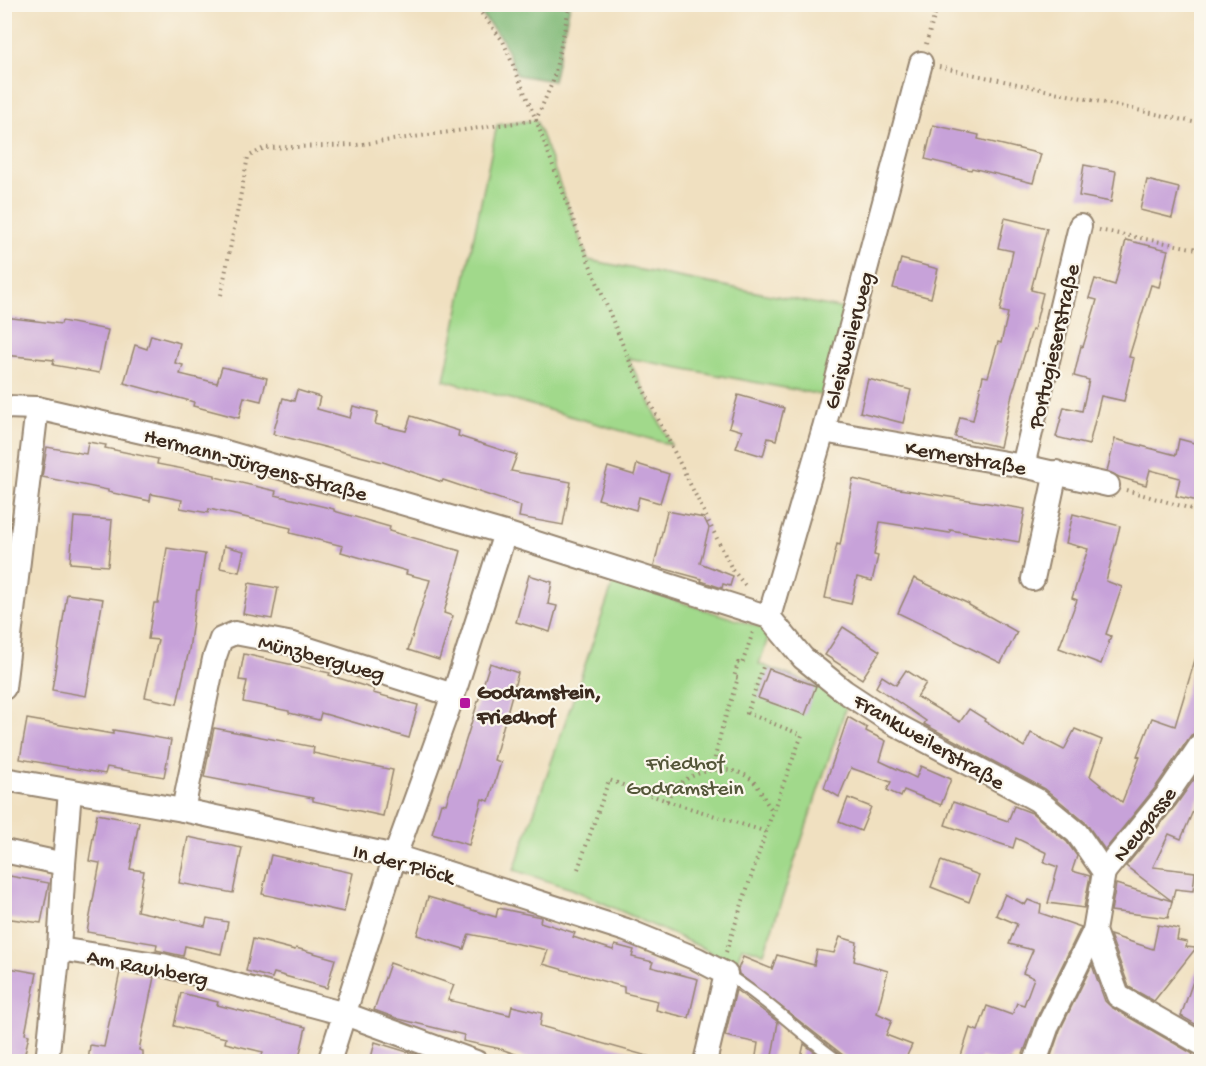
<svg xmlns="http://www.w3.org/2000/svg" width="1206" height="1066" font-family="'Gochi Hand',sans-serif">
<rect width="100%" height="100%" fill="#fbf7ec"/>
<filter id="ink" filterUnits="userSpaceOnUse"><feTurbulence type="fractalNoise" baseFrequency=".0167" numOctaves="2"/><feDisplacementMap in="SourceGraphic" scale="12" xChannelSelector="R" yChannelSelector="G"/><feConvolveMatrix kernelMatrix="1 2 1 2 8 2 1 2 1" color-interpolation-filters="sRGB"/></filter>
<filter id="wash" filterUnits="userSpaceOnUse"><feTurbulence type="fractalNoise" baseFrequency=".008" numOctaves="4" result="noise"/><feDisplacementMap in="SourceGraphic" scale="24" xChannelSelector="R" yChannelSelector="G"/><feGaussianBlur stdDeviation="1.35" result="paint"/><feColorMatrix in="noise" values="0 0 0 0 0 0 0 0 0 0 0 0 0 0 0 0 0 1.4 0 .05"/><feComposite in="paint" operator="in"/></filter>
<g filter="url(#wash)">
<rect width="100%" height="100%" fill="#f0e0c0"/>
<!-- green -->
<g fill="#a1d98b" stroke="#6e8254" stroke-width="1.5">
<path d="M 536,120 L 588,260 L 855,311 L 832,397 L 628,358 L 671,445 L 444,380 L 497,125 Z"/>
<path d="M 614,581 L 763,628 L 768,638 L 759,664 L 825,689 L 846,707 L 764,953 L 742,947 L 736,964 L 724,961 L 705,949 L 572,889 L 514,870 Z"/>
</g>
<!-- forest -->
<path fill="#80b977" stroke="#5e724a" stroke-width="1.5" d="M 474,5 L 570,5 L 553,81 L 517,75 L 503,41 Z"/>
<g id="blocks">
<!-- building -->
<g fill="#c7a2d9">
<path d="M 933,125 L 979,135 L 978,139 L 1041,154 L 1033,183 L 972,168 L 971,170 L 925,159 Z"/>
<path d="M 1084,165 L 1116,171 L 1111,202 L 1079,196 Z"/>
<path d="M 1147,180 L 1179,188 L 1172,218 L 1140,210 Z"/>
<path d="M 1005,218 L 1047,228 L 1031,290 L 1043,293 L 1034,330 L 1032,330 L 1012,395 L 1000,447 L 955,437 L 960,417 L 973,420 L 983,376 L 988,377 L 998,342 L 1001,343 L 1008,313 L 1000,311 L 1013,251 L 998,248 Z"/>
<path d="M 1126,240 L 1168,250 L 1159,287 L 1151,285 L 1129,357 L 1134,358 L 1124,401 L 1101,396 L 1089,445 L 1056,437 L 1064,407 L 1082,411 L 1089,380 L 1074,376 L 1081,346 L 1083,347 L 1097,300 L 1089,298 L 1095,279 L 1115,285 Z"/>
<path d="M 901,259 L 938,269 L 931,298 L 893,288 Z"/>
<path d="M 4,317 L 61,324 L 62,321 L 108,330 L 99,373 L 53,365 L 54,360 L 4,355 Z"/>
<path d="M 151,335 L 180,343 L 175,363 L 183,365 L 180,374 L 217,383 L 222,367 L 267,378 L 261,401 L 244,397 L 239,418 L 193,406 L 194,402 L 124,383 L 135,345 L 147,349 Z"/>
<path d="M 868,379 L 911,390 L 903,423 L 860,412 Z"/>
<path d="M 297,390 L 320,397 L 317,409 L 350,418 L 353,406 L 378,412 L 375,424 L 406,431 L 411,416 L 459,431 L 458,436 L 517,455 L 511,471 L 571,482 L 563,525 L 519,517 L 521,506 L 443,480 L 442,482 L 383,462 L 273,434 L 283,398 L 294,401 Z"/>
<path d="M 738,395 L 784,408 L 776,440 L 768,438 L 763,456 L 736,448 L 742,431 L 729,427 Z"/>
<path d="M 1115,439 L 1176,455 L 1179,439 L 1202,445 L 1202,488 L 1198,501 L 1176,496 L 1180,478 L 1150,470 L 1146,485 L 1119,477 L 1107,471 Z"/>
<path d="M 88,442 L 106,445 L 105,448 L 158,459 L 157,464 L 215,475 L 215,477 L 276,491 L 275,495 L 334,509 L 334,511 L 390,527 L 389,531 L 461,551 L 444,613 L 453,616 L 439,660 L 408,650 L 430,580 L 406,574 L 407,571 L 341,552 L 343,546 L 290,533 L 291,528 L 209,509 L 208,513 L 180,508 L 182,500 L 151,494 L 150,501 L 108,492 L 108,490 L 42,477 L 47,447 L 86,454 Z"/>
<path d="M 637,464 L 669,474 L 660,503 L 639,497 L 636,510 L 598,499 L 608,467 L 634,475 Z"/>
<path d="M 853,479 L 887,487 L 1025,509 L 1019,542 L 950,530 L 950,533 L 880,522 L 874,555 L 878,556 L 872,581 L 857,577 L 851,604 L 825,598 L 837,544 L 840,545 Z"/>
<path d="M 667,511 L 704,518 L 709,528 L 700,563 L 733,576 L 730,586 L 723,584 L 722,588 L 701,581 L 702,579 L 654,566 Z"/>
<path d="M 1073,514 L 1120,526 L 1106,581 L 1122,587 L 1106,634 L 1111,636 L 1101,664 L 1059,648 L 1077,600 L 1072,598 L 1088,549 L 1066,543 Z"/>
<path d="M 74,517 L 112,520 L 108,566 L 70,563 Z"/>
<path d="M 224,546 L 244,551 L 239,572 L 220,568 Z"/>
<path d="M 167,548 L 205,554 L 199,590 L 197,590 L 189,650 L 177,704 L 145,697 L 158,640 L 148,639 L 154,603 L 158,603 Z"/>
<path d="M 529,575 L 552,582 L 548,604 L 557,606 L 550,632 L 516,622 Z"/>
<path d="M 914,578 L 969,604 L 969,605 L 1017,632 L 1001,663 L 898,613 Z"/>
<path d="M 249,583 L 278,588 L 272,619 L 243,614 Z"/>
<path d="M 67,594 L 103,599 L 86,696 L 52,690 Z"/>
<path d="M 843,627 L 880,651 L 862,679 L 825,655 Z"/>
<path d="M 1198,650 L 1202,650 L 1202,730 L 1191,735 L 1155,788 L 1105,850 L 1086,823 L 1045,789 L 924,724 L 926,721 L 876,687 L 882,676 L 896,685 L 906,670 L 926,683 L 917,697 L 960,722 L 969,709 L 985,719 L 984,721 L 1024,747 L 1031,733 L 1064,750 L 1075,729 L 1102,740 L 1090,776 L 1122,802 L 1140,757 L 1137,756 L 1152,718 L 1175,726 Z"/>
<path d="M 244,654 L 330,673 L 329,675 L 374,689 L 373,693 L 418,705 L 409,738 L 321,713 L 319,720 L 289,713 L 289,711 L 243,702 L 247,681 L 239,680 Z"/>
<path d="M 490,663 L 518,673 L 494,760 L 501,762 L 489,801 L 482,799 L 469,845 L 432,834 L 441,803 L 446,804 Z"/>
<path d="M 769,669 L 816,686 L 805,715 L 758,698 Z"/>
<path d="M 848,717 L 867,728 L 866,731 L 886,741 L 880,761 L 916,778 L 921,766 L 951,779 L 941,805 L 904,790 L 901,797 L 887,790 L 891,782 L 851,768 L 839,797 L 824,788 Z"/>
<path d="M 27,719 L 113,734 L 113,730 L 171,740 L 164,777 L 107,767 L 105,774 L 20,759 Z"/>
<path d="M 214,728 L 314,747 L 313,753 L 393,770 L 383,816 L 313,801 L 313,798 L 204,777 Z"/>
<path d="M 1202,768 L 1202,790 L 1181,839 L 1169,834 L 1153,867 L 1195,872 L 1193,891 L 1175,889 L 1172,901 L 1126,866 L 1176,805 Z"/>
<path d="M 848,798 L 871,807 L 861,831 L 839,822 Z"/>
<path d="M 953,802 L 1008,821 L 1014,806 L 1032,813 L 1067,842 L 1077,856 L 1072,871 L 1090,876 L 1084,908 L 1048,903 L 1058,867 L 1044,862 L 1047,853 L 1016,838 L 1013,848 L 945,825 Z"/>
<path d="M 97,814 L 139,822 L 130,869 L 144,871 L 137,911 L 205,926 L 207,918 L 228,922 L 221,954 L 185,946 L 183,956 L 156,950 L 157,944 L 87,932 L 100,863 L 89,861 Z"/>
<path d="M 188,837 L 242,848 L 233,893 L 179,883 Z"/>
<path d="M 271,855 L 353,873 L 344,912 L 262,894 Z"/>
<path d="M 941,861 L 979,875 L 969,902 L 931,887 Z"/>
<path d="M 4,875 L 49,883 L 41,923 L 4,918 Z"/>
<path d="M 1116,884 L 1172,901 L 1168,918 L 1111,911 Z"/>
<path d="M 1005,894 L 1025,905 L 1028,900 L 1041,905 L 1040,913 L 1081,927 L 1036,1019 L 1022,1057 L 1013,1055 L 1010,1061 L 995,1061 L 981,1057 L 980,1062 L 959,1062 L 970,1028 L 978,1031 L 987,1006 L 1012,1015 L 1017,1003 L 1024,1005 L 1034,978 L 1023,973 L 1033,950 L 1009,944 L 1017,924 L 996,915 Z"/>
<path d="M 428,897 L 496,917 L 498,908 L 541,917 L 540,922 L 575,933 L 573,937 L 613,950 L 615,945 L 634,950 L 632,957 L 653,962 L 651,967 L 698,979 L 689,1018 L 656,1010 L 658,1001 L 624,993 L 624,987 L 543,964 L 548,950 L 469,934 L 464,949 L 417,935 Z"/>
<path d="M 1158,925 L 1179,929 L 1177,940 L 1187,942 L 1186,947 L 1196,948 L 1154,1001 L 1129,987 L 1110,935 L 1153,949 Z"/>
<path d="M 840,937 L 857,942 L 854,961 L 888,971 L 877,1013 L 892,1020 L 886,1035 L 912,1045 L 904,1062 L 852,1062 L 739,974 L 738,969 L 743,957 L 772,969 L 777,955 L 814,965 L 817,950 L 834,953 Z"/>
<path d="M 253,939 L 295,950 L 296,948 L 335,959 L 327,988 L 274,973 L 272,978 L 246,971 Z"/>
<path d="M 390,963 L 454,985 L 448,1000 L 510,1015 L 512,1006 L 542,1013 L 540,1026 L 651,1057 L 651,1062 L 538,1062 L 501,1049 L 463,1041 L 464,1035 L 399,1019 L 374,1010 Z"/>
<path d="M 1199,964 L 1202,964 L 1202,1028 L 1181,1016 Z"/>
<path d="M 1092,965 L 1105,1001 L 1111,1007 L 1193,1054 L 1190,1062 L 1049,1062 L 1060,1030 Z"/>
<path d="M 4,967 L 37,973 L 25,1034 L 29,1035 L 23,1062 L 4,1062 Z"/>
<path d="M 120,972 L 154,977 L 139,1050 L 143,1051 L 143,1062 L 88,1062 L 90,1045 L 104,1047 Z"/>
<path d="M 736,990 L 778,1022 L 771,1062 L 755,1062 L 758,1043 L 725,1036 Z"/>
<path d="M 181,993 L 218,1002 L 217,1005 L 306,1027 L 298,1062 L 260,1062 L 263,1052 L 225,1043 L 226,1038 L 174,1026 Z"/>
<path d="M 375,1042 L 427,1058 L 426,1062 L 370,1062 Z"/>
<path d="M 804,1044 L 817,1054 L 816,1062 L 800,1062 Z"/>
</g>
</g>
</g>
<g filter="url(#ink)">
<use href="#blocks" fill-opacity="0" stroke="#96856f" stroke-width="1.5"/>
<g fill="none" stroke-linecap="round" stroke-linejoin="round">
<defs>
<path id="lane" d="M 726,974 C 767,999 800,1034 840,1062"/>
<g id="street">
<path d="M 4,407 L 37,408 L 212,448 L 505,533 L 769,617 L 803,658 L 844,691 L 891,722 L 1037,800 L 1077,833 L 1104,872 L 1094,931 L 1118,996 L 1202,1044"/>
<path d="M 823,431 L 1023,466 L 1108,485"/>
<path d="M 1023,466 L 1080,226"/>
<path d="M 1033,579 L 1056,472"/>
<path d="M 769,617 L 823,431 L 921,63"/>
<path d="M 4,688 L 37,408"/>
<path d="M 4,779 L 183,810 L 395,856 L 626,930 L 697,959 L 726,974 L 705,1062"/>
<path d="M 183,810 L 214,659 L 221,639 L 235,633 L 293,644 L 453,695"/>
<path d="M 4,851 L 64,864"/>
<path d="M 1104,872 L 1166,796 L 1202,743"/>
<path d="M 59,949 L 64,864 L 70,791"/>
<path d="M 47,1062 L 59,949 L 162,965 L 345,1014 L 476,1062"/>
<path d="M 329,1062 L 395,856 L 455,690 L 505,533"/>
<path d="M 1035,1062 L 1048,1025 L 1094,931"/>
</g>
</defs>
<!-- lane casing -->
<use href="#lane" stroke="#96856f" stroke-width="14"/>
<!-- street casing -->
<use href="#street" stroke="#96856f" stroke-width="26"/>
<!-- path -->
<g stroke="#96856f" stroke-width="4" stroke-dasharray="1.5 4.5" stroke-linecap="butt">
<path d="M 474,4 L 503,41 L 536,120 L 588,260 L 628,358 L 732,569 L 747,588"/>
<path d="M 926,44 L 938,4"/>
<path d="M 939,67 L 1202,124"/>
<path d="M 1099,230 L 1202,250"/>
<path d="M 221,295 L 248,157 L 264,148 L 356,145 L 536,120 L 553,81 L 570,4"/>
<path d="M 1126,490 L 1202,512"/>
<path d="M 712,770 L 722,728 L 738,678 L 734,677 L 738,663 L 742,664 L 753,632"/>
<path d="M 667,801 C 678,772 728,759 752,780 C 762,789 764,802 773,811"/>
<path d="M 578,869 L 609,780 L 667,801 L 767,832"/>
<path d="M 726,952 L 773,811 L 802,735 L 747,713 L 764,664"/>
</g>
<!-- lane -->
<use href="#lane" stroke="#fff" stroke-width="10"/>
<!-- street -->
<use href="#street" stroke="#fff" stroke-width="22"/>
</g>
</g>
<!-- markers -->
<rect fill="#b5179e" stroke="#fbf7ec" stroke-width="2" x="459" y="697" width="12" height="12" rx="3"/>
<g text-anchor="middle" stroke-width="4.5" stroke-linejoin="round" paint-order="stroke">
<!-- street labels -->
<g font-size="22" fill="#3b2a1e" stroke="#fbf7ec">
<text transform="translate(847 340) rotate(-75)" y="8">Gleisweilerweg</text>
<text transform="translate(1052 346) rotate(-77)" y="8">Portugieserstraße</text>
<text transform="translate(966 456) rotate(10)" y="8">Kernerstraße</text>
<text transform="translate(256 463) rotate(15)" y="8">Hermann-Jürgens-Straße</text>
<text transform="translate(322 656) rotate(15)" y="8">Münzbergweg</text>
<text transform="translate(930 740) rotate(30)" y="8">Frankweilerstraße</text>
<text transform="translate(1143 823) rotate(-52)" y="8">Neugasse</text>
<text transform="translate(404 862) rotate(15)" y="8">In der Plöck</text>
<text transform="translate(148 966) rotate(11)" y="8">Am Rauhberg</text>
</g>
<!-- poi labels -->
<g font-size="22" font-weight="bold" fill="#3b2a1e" stroke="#fbf7ec" text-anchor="start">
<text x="477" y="698">Godramstein,<tspan x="477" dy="25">Friedhof</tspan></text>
</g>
<!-- park labels -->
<g font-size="22" fill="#545639" stroke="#fbf7ec">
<text x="685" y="769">Friedhof<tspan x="685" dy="25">Godramstein</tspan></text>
</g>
</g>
<!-- margin -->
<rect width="1206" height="1066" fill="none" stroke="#fbf7ec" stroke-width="24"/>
</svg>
